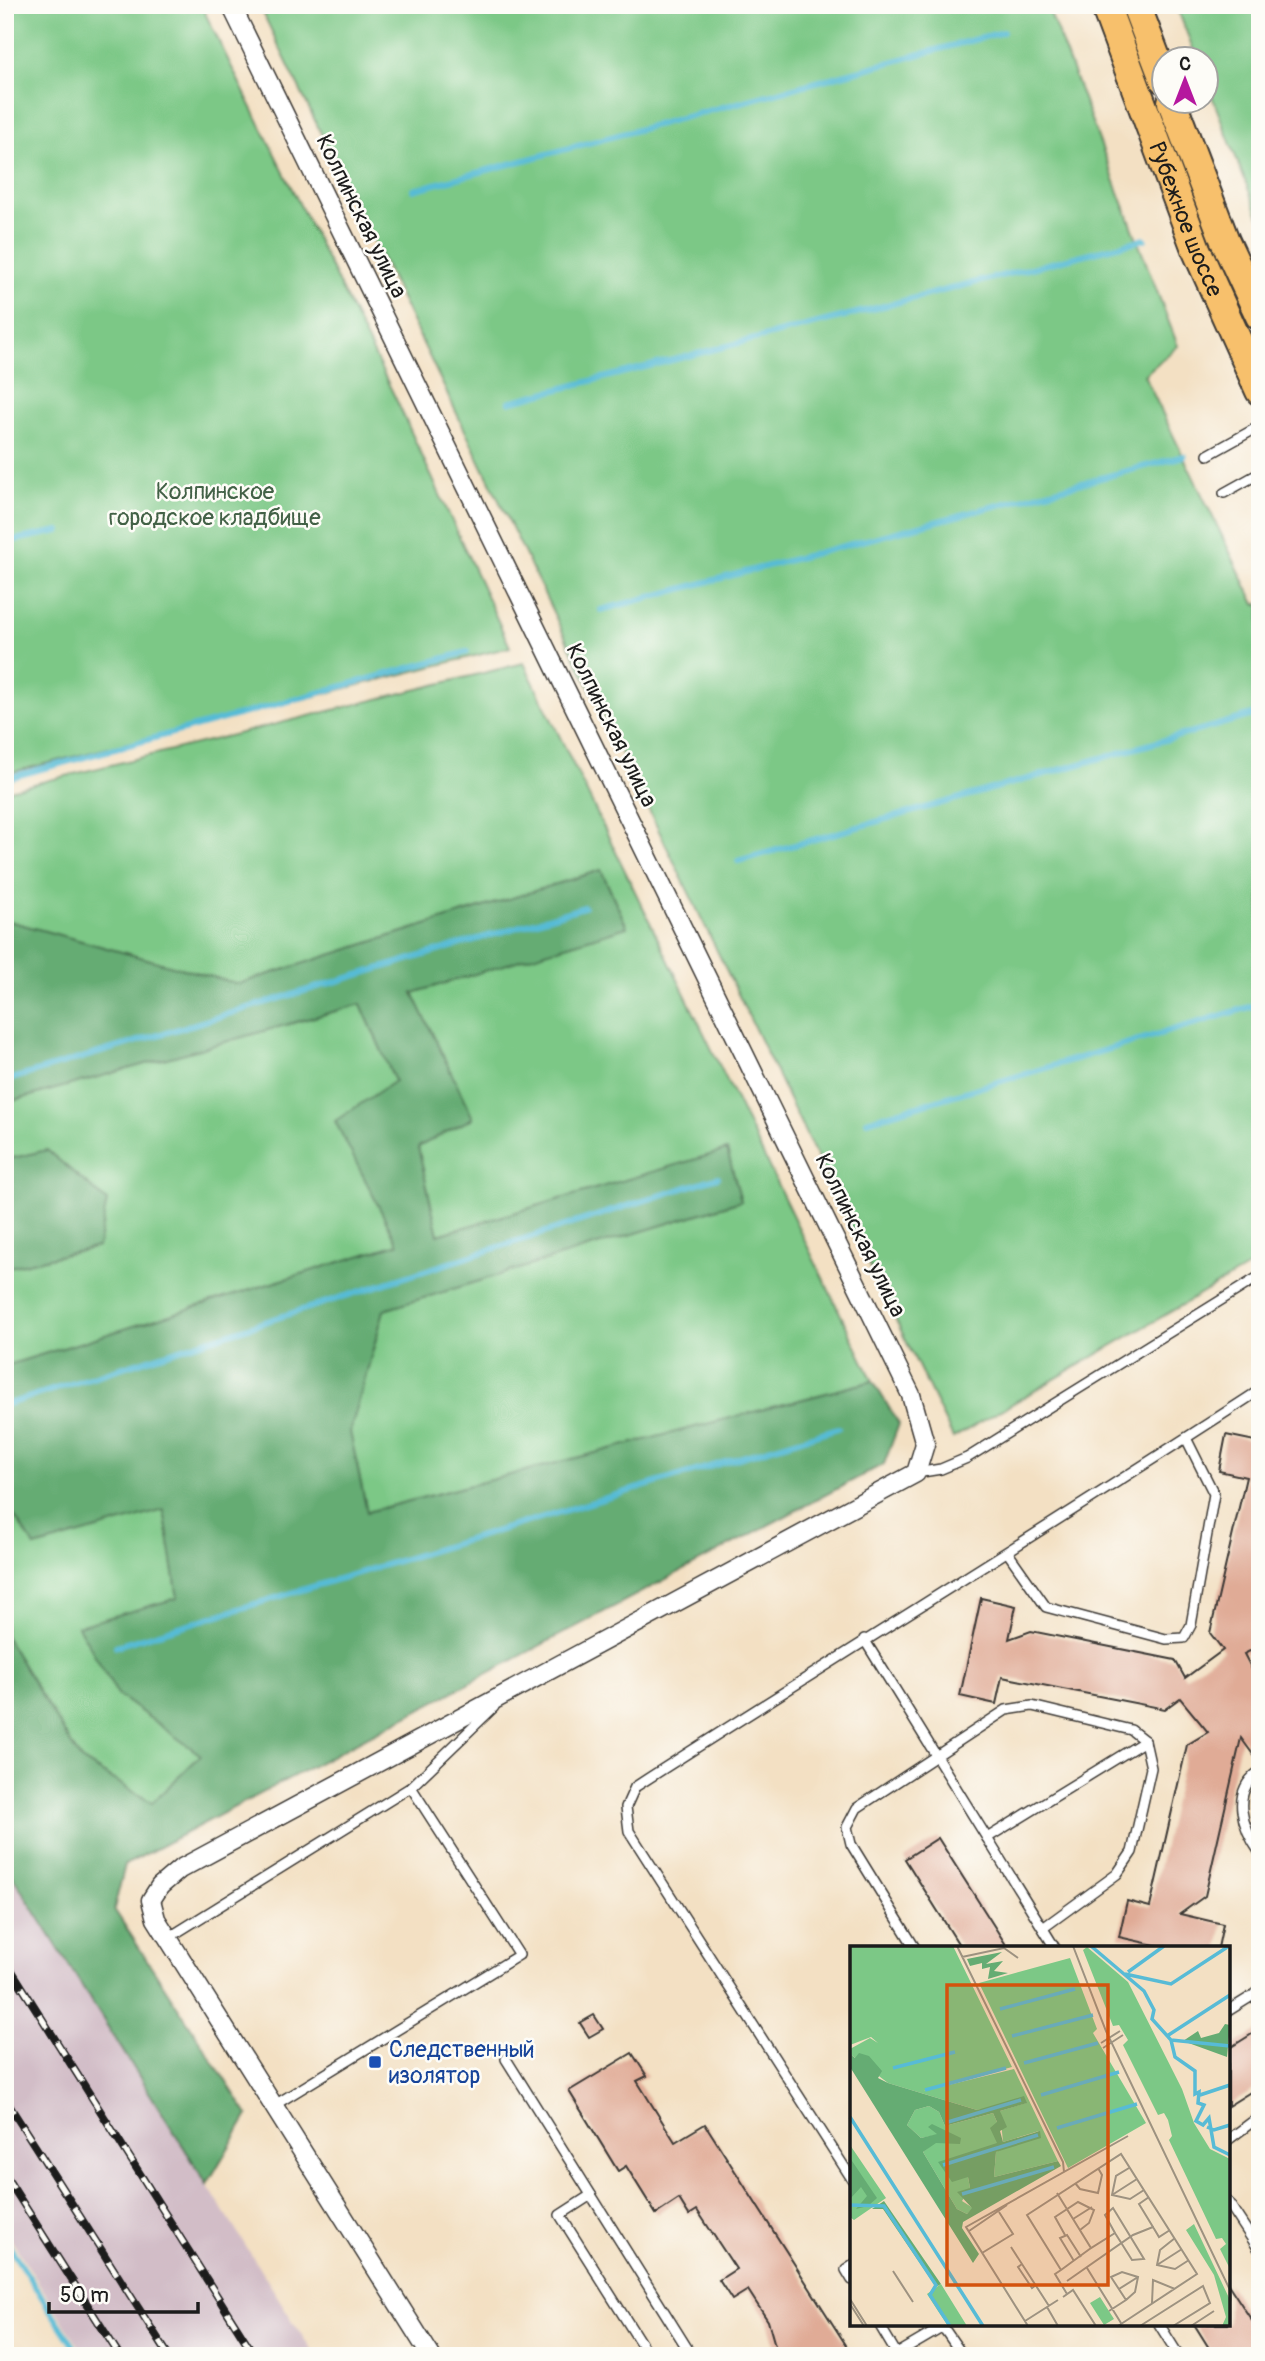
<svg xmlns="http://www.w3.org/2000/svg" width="1265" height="2361" font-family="Pangolin,sans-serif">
<rect width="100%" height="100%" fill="#fdfcf7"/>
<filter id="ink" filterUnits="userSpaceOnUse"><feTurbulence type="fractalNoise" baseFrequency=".0143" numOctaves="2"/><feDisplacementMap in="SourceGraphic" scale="14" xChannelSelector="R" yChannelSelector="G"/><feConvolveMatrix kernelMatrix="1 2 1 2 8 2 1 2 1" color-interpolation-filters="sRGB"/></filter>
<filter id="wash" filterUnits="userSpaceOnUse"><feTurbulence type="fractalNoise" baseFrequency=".00686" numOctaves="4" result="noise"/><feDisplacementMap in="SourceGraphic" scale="28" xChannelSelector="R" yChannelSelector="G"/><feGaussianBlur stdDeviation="1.57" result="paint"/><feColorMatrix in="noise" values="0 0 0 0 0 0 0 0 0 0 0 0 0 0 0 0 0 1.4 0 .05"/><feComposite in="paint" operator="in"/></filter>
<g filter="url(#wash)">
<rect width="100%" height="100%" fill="#f3e0c3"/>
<!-- industrial -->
<path fill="#d2bdc7" d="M 5,1864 L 315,2356 L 85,2356 L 5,2230 Z"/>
<!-- green -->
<g fill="#7cc886" stroke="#4c7251" stroke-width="2">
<path d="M 5,5 L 201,5 L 395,397 L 510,647 L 5,774 Z"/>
<path d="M 259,5 L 1047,5 L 1178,346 L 1144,375 L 1255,604 L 1260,603 L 1260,1260 L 953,1438 Z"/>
<path d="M 1176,5 L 1260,5 L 1260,219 L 1206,81 L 1206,60 L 1197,59 Z"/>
<path d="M 524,663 L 873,1381 L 367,1512 L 350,1432 L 384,1310 L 741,1201 L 727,1150 L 438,1235 L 418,1147 L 472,1118 L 413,993 L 627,927 L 601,870 L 238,984 L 5,920 L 5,791 Z"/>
<path d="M 361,1004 L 395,1081 L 336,1121 L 398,1244 L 5,1366 L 5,1268 L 98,1247 L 47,1150 L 5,1160 L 5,1103 Z"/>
<path d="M 5,1502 L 35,1546 L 164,1509 L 178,1598 L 79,1626 L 118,1695 L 201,1755 L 153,1803 L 81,1760 L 5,1636 Z"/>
</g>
<!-- forest -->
<g fill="#65ac73" stroke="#406448" stroke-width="2">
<path d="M 601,870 L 627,927 L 413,993 L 473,1118 L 418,1147 L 438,1235 L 727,1150 L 741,1201 L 384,1310 L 350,1432 L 367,1512 L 873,1381 L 899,1424 L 884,1464 L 125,1865 L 114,1909 L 248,2115 L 207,2184 L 5,1864 L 5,1636 L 81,1760 L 152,1803 L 201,1755 L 118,1695 L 78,1626 L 178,1598 L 164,1510 L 35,1547 L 5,1502 L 5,1366 L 398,1244 L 335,1121 L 395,1081 L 361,1004 L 5,1103 L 5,920 L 238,984 Z"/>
<path d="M 47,1150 L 107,1201 L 98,1247 L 5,1268 L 5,1160 Z"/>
</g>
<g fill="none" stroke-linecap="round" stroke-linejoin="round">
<!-- stream -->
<g stroke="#57bbd6" stroke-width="6">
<path d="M 413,190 L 1003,32"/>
<path d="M 509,402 L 1145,239"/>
<path d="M 5,542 L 59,531"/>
<path d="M 601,610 L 1184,456"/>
<path d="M 5,779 L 467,652"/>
<path d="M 738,861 L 1260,713"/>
<path d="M 5,1081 L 584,907"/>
<path d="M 867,1121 L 1260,1004"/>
<path d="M 5,1405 L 718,1177"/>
<path d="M 116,1646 L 838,1428"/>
<path d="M 5,2240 L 80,2356"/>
</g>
</g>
<g id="blocks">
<!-- building -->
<g fill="#e0ab96">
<path d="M 1226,1435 L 1260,1442 L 1260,1646 L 1244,1654 L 1260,1685 L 1260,1764 L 1241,1738 L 1205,1896 L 1180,1914 L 1223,1924 L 1218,1948 L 1168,1948 L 1119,1937 L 1127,1901 L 1150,1907 L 1187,1745 L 1208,1732 L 1180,1698 L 1165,1709 L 1002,1677 L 996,1704 L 960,1696 L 981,1598 L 1016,1606 L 1009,1639 L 1031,1631 L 1175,1660 L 1185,1678 L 1223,1650 L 1210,1633 L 1246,1477 L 1219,1471 Z"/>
<path d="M 938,1838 L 1008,1948 L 961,1948 L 905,1859 Z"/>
<path d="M 594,2015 L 603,2029 L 589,2037 L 580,2023 Z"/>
<path d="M 1260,2029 L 1260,2086 L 1228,2106 L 1228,2049 Z"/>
<path d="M 632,2053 L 647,2076 L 637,2081 L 675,2142 L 705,2124 L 853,2356 L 778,2356 L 768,2321 L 748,2290 L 732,2300 L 719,2280 L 736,2269 L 697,2210 L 689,2215 L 679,2199 L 656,2214 L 626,2166 L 618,2171 L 569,2091 Z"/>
<path d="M 1228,2284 L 1260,2333 L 1260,2356 L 1214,2356 L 1194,2324 L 1228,2324 Z"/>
</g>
</g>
</g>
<g filter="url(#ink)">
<use href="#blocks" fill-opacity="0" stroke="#3c3935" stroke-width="2"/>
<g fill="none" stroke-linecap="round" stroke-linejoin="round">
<defs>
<g id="lane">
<path d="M 1208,455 L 1260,426"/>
<path d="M 1224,493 L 1260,473"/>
<path d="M 916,1473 L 941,1469 L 967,1458 L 1260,1276"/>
<path d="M 1008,1553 L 1046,1607 L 1166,1639 L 1184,1638 L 1191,1625 L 1214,1494 L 1186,1438"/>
<path d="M 864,1639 L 1055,1948"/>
<path d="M 1260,1771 C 1229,1792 1243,1829 1260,1853"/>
<path d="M 987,1838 L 1145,1741"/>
<path d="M 168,1938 L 411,1787 L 494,1707"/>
<path d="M 915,1948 L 851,1844 L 847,1827 L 857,1808 L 1006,1710 L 1032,1706 L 1131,1730 L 1145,1741 L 1151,1768 L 1132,1852 L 1117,1874 L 1043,1928"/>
<path d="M 1228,2011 L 1260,1991"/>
<path d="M 506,2059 L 692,2356"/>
<path d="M 273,2106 L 519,1955 L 411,1787"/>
<path d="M 1228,2140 L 1260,2116"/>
<path d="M 852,2179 L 629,1831 L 626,1807 L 635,1787 C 843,1653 1053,1525 1260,1390"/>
<path d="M 591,2195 L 560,2215 L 649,2356"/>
<path d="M 1228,2202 L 1260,2251"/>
<path d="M 852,2266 L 846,2270 L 852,2280"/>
<path d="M 879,2324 L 898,2356"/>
<path d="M 1159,2324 L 1179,2356"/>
<path d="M 897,2354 L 943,2327 L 963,2356"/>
</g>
<path id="street" d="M 231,5 L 911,1395 L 925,1444 L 916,1473 L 180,1869 L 160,1886 L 151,1900 L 156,1919 L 431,2356"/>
<g id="primary">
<path id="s1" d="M 1105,5 L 1196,249 L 1260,391"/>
<path d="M 1136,5 L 1164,79"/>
<path d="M 1172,102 L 1225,241 L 1260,316"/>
</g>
</defs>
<!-- lane casing -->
<use href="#lane" stroke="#3c3935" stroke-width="12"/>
<!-- street casing -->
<use href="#street" stroke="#3c3935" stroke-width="21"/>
<!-- primary casing -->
<use href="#primary" stroke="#3c3935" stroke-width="32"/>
<!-- lane -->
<use href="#lane" stroke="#fff" stroke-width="9"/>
<!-- street -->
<use href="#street" stroke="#fff" stroke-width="18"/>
<!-- primary -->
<use href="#primary" stroke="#f7c06c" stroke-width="28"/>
<defs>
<g id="rail">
<path d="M 5,1960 L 255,2356"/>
<path d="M 5,2099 L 169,2356"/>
<path d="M 5,2175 L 120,2356"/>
</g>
</defs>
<!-- rail casing -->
<use href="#rail" stroke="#1c1c1c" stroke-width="8"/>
<!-- rail -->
<use href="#rail" stroke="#fdfcf7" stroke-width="5" stroke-dasharray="16" stroke-linecap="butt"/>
</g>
</g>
<!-- markers -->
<rect fill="#1a4fb4" stroke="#fdfcf7" stroke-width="2.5" x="368" y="2055" width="14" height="14" rx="3.5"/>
<g text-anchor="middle" stroke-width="5" stroke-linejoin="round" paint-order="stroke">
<!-- street labels -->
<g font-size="23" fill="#1c1c1c" stroke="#fdfcf7">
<text transform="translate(362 216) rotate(64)" y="8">Колпинская улица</text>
<text dy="8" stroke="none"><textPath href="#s1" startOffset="229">Рубежное шоссе</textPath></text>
<text transform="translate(612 725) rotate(64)" y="8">Колпинская улица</text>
<text transform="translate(861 1235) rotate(64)" y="8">Колпинская улица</text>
</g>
<!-- park labels -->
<g font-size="23" fill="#426146" stroke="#fdfcf7">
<text x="215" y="499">Колпинское<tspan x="215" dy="26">городское кладбище</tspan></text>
</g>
<!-- transit labels -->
<g font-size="23" fill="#164399" stroke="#fdfcf7" text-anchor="start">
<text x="389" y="2057">Следственный<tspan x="389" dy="26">изолятор</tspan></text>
</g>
</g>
<!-- overview -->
<g transform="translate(850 1946)">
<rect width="380" height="380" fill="#f3e0c3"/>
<path d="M 0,0 L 103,0 L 162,121 L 74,145 L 164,123 L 208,215 L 144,231 L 146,206 L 189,185 L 153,196 L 150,165 L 176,157 L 127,164 L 38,137 L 0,108 L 0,103 L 20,92 L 28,97 L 21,91 L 0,99 ZM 237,1 L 278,36 L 332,143 L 344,177 L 360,203 L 380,213 L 380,323 L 370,303 L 376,298 L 372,292 L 366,293 L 319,194 L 322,190 L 318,174 L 314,167 L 308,169 L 273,99 L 278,94 L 269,79 L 263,80 L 233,4 ZM 220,12 L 247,83 L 243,87 L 296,177 L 218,222 L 129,37 ZM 79,160 L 89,166 L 95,180 L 143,167 L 147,176 L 148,197 L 118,231 L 120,242 L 112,255 L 123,262 L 117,268 L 107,263 L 73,206 L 96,187 L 71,192 L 57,179 L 65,164 ZM 0,199 L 36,252 L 4,274 L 0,271 ZM 344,278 L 380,354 L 380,380 L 372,380 L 376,371 L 364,329 L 336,284 ZM 91,338 L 117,380 L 98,380 L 88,365 L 77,348 ZM 250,351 L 264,373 L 254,379 L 240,357 Z" fill="#7cc886"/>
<path d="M 152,6 L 136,18 L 153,15 L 144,25 L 158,27 L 138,33 L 140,21 L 132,23 L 132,17 L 120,20 L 117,13 ZM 375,78 L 380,79 L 377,111 L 333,95 L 348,85 L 351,92 L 369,87 ZM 9,107 L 19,110 L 32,125 L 28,132 L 38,137 L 127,164 L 174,150 L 177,157 L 150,165 L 157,181 L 150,185 L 153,196 L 190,185 L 191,192 L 146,206 L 144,231 L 208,215 L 211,220 L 113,276 L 112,282 L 129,308 L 123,317 L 0,121 L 0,108 L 5,112 ZM 79,160 L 89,166 L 95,180 L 143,167 L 147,176 L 140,182 L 147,197 L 88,216 L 102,236 L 118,231 L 120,242 L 107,246 L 122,262 L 117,268 L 107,263 L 73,206 L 86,197 L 110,198 L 111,192 L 82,178 L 78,181 L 87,188 L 71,192 L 57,179 L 65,164 ZM 0,212 L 27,252 L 18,260 L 6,263 L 17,250 L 11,241 L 0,253 ZM 34,255 L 91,338 L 86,341 L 33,263 L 22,263 Z" fill="#65ac73" fill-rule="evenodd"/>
<path fill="none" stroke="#57bbd6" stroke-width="3.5" d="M 241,0 L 294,45 L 304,64 L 302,73 L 321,94 L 325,111 L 345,125 L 345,148 L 349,146 L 348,157 L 354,159 L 346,175 L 353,179 L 359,172 L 364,201 L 380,209M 278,26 L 314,0M 275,28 L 321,38 L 379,0M 150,63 L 225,43M 162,90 L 243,69M 317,90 L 380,49M 321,94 L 380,100M 174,117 L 248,97M 43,122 L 105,106M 75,144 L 156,122M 191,149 L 269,126M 350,149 L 380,139M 0,171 L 133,380M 98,176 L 171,154M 357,181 L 364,184 L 380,179M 207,182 L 287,158M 93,219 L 188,189M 112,248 L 204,221M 0,259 L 34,260 L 86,339 L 80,349 L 100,380"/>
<path fill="none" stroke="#9d9280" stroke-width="2" d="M 107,0 L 213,216 L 214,226M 223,0 L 256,85 L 380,344M 112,11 L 154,2 L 168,12M 251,97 L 270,85M 253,102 L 273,89M 279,222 L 266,230 L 262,249 L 280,253 L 294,244M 225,237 L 230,243 L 248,247 L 252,229 L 248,222M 207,247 L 241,302 L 265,287 L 255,269 L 263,262 L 294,313 L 282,314 L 265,287M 262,249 L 287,233M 223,273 L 242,261M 303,281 L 309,291 L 320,284M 119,285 L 157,259M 215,289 L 205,271 L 228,256 L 244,264 L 239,277 L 230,284M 325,292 L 310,304 L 307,319 L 325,323 L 339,314M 161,301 L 199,360M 132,307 L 163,288 L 149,266M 224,315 L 210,292 L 217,289 L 231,311M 172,318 L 168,321 L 182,342 L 186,339M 307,319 L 332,303M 237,322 L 271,377M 211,324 L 241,302M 43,325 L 63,356M 217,335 L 283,289 L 303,281 L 289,258 L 299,251M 269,343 L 288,331M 217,348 L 205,328 L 211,324 L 177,269 L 271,208 L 347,328 L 268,380M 213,351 L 223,344 L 246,380M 0,353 L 17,380M 302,357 L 303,334 L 325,343M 0,358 L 14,380M 197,361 L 208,380M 259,365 L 276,354 L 261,331 L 272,326 L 288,331 L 285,346 L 276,354M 175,375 L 208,354M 178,380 L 116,281 L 278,190M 290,380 L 353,340 L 360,357 L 323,380M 341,380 L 364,365"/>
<path fill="#d4530e" fill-opacity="0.15" stroke="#d4530e" stroke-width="3.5" d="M 97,39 L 258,39 L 258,339 L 97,339 Z"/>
<rect width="380" height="380" fill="none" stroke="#1c1c1c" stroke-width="3.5"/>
</g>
<!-- margin -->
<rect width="1265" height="2361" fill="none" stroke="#fdfcf7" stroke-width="28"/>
<!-- north arrow -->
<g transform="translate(1185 80)"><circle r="33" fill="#fdfcf7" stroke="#a3a29f" stroke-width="2"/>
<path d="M0-5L12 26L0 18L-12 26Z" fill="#b5179e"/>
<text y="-10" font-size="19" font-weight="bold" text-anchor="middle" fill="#1c1c1c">С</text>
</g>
<!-- scale -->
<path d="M49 2302v10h149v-10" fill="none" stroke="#1c1c1c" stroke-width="3.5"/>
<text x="60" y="2302" font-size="21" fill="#1c1c1c" stroke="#fdfcf7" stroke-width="5" paint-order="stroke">50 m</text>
</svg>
